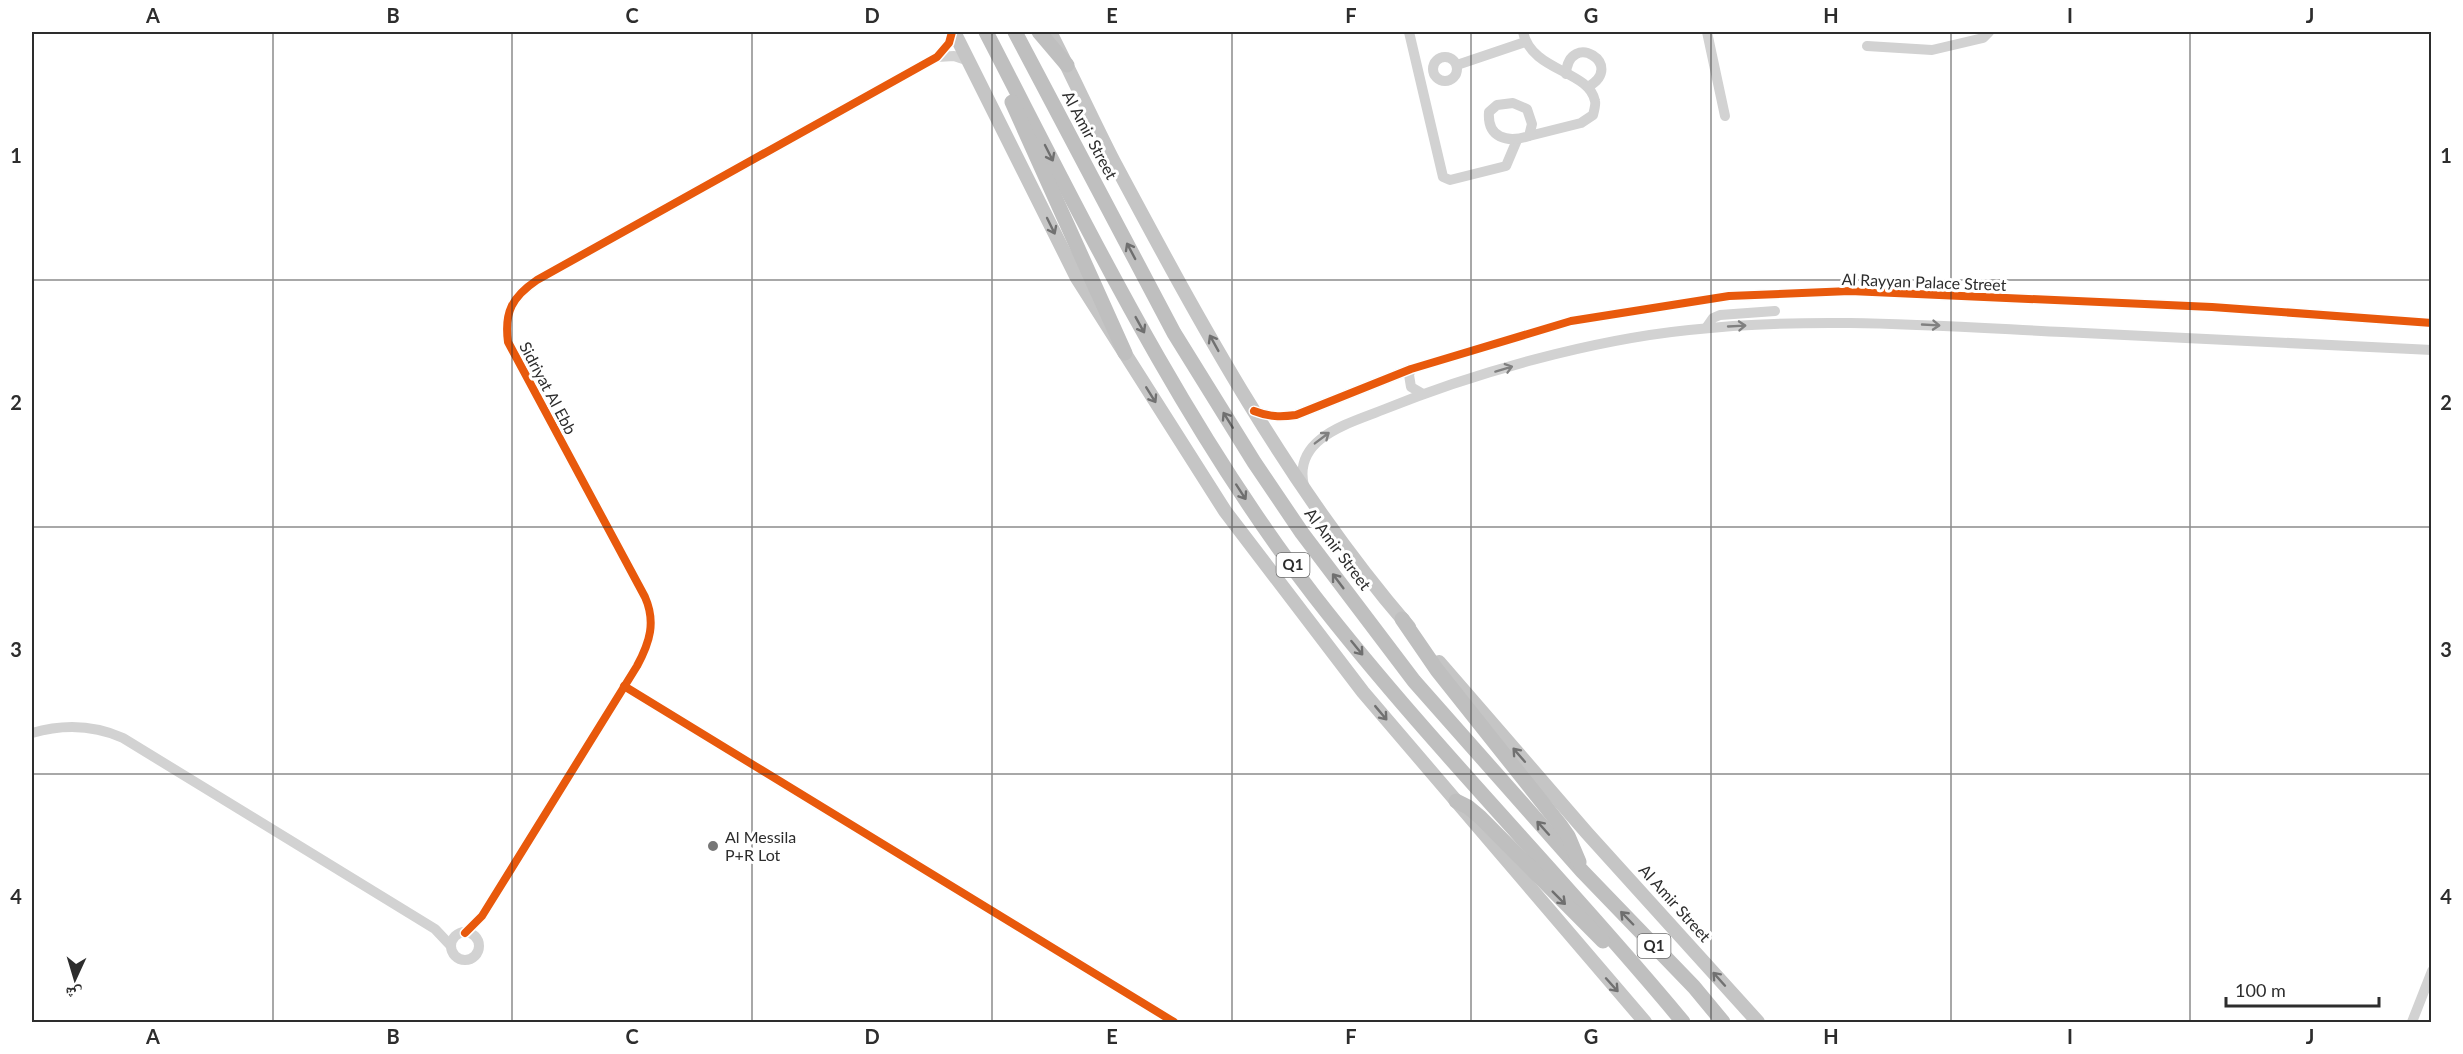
<svg xmlns="http://www.w3.org/2000/svg" width="2463" height="1054" font-family="Lato,'Noto Naskh Arabic',sans-serif">
<rect width="100%" height="100%" fill="#fff"/>
<g fill="none" stroke-linecap="round" stroke-linejoin="round">
<!-- minor -->
<g stroke="#d2d2d2" stroke-width="10">
<path d="M 1409,32 L 1443,177 L 1450,180 L 1506,166 L 1517,140"/>
<path d="M 1523,32 C 1532,72 1589,70 1595,101 C 1596,104 1594,111 1593,115 L 1581,123 L 1529,136"/>
<path d="M 1707,32 L 1725,116"/>
<path d="M 1867,46 L 1932,50 L 1983,38 L 1989,32"/>
<circle cx="1445" cy="69" r="12"/>
<path d="M 937,57 L 954,56 L 969,61"/>
<path d="M 1457,65 L 1525,42"/>
<path d="M 1566,74 C 1569,29 1627,65 1588,87"/>
<path d="M 1513,103 L 1527,109 L 1532,124 L 1529,136 C 1507,143 1487,138 1489,112 L 1497,105 Z"/>
<path d="M 1706,328 L 1713,318 L 1720,315 L 1775,311"/>
<path d="M 1411,369 L 1409,375 L 1411,387 L 1423,394"/>
<path d="M 1254,411 C 1269,417 1281,417 1296,415 L 1411,369 L 1571,321 L 1729,296 L 1850,291 L 2212,307 L 2432,323"/>
<path d="M 1304,486 C 1292,437 1351,423 1385,409 C 1476,372 1592,340 1689,330 C 1814,316 1939,326 2063,332 C 2186,338 2309,344 2432,350"/>
<path d="M 624,686 L 1174,1022"/>
<path d="M 32,733 C 63,724 94,725 123,738 L 435,929 L 451,946"/>
<circle cx="465" cy="946" r="14"/>
<path d="M 465,933 L 482,916 L 637,666 C 650,642 656,622 645,597 L 508,342 C 504,312 512,297 537,280 L 937,57 L 949,43 L 952,32"/>
<path d="M 2412,1022 L 2432,971"/>
</g>
<!-- major -->
<g stroke="#c5c5c5" stroke-width="14">
<path d="M 954,32 L 1077,278 L 1225,511 L 1363,692 L 1645,1022"/>
<path d="M 1050,32 C 1072,75 1092,119 1114,162 C 1200,323 1289,488 1409,627"/>
<path d="M 1439,662 L 1587,833 L 1758,1022"/>
</g>
<!-- highway -->
<g stroke="#bfbfbf" stroke-width="15">
<path d="M 986,32 C 1086,225 1181,423 1315,597 C 1430,745 1564,878 1683,1022"/>
<path d="M 1015,32 L 1174,333 L 1254,462 L 1302,533 L 1414,681 L 1582,871 L 1694,987 L 1723,1022"/>
<path d="M 1039,32 L 1067,65"/>
<path d="M 1012,102 L 1125,353"/>
<path d="M 1402,619 L 1437,670 L 1561,826 L 1568,836 L 1579,862"/>
<path d="M 1456,801 L 1468,807 L 1480,817 L 1603,941"/>
</g>
<defs>
<g id="cycleway">
<path d="M 1254,411 C 1269,417 1281,417 1296,415 L 1411,369 L 1571,321 L 1729,296 L 1850,291 L 2212,307 L 2432,323"/>
<path d="M 624,686 L 1174,1022"/>
<path d="M 465,933 L 482,916 L 637,666 C 650,642 656,622 645,597 L 508,342 C 504,312 512,297 537,280 L 937,57 L 949,43 L 952,32"/>
</g>
</defs>
<!-- cycleway casing -->
<use href="#cycleway" stroke="#fff" stroke-width="11"/>
<!-- cycleway -->
<use href="#cycleway" stroke="#e8590c" stroke-width="8"/>
</g>
<!-- one-way arrows -->
<defs><path id="oneway-shaft" d="M-6 0H5M1.5-3L5.5 0L1.5 3" fill="none" stroke-width="1.6" stroke-linecap="round" stroke-linejoin="round" transform="scale(1.5)"/></defs>
<g stroke="#6f6f6f">
<use href="#oneway-shaft" transform="translate(1049 153) rotate(63)"/>
<use href="#oneway-shaft" transform="translate(1131 251) rotate(-118)"/>
<use href="#oneway-shaft" transform="translate(1140 325) rotate(61)"/>
<use href="#oneway-shaft" transform="translate(1228 420) rotate(-122)"/>
<use href="#oneway-shaft" transform="translate(1241 492) rotate(57)"/>
<use href="#oneway-shaft" transform="translate(1338 581) rotate(-127)"/>
<use href="#oneway-shaft" transform="translate(1357 648) rotate(51)"/>
<use href="#oneway-shaft" transform="translate(1543 828) rotate(-132)"/>
<use href="#oneway-shaft" transform="translate(1559 898) rotate(45)"/>
<use href="#oneway-shaft" transform="translate(1627 918) rotate(-134)"/>
</g>
<g stroke="#717171">
<use href="#oneway-shaft" transform="translate(1051 226) rotate(64)"/>
<use href="#oneway-shaft" transform="translate(1214 343) rotate(-119)"/>
<use href="#oneway-shaft" transform="translate(1151 395) rotate(58)"/>
<use href="#oneway-shaft" transform="translate(1381 713) rotate(50)"/>
<use href="#oneway-shaft" transform="translate(1519 755) rotate(-131)"/>
<use href="#oneway-shaft" transform="translate(1719 979) rotate(-132)"/>
<use href="#oneway-shaft" transform="translate(1612 985) rotate(48)"/>
</g>
<g stroke="#808080">
<use href="#oneway-shaft" transform="translate(1931 325) rotate(3)"/>
<use href="#oneway-shaft" transform="translate(1737 326) rotate(-3)"/>
<use href="#oneway-shaft" transform="translate(1504 369) rotate(-17)"/>
<use href="#oneway-shaft" transform="translate(1322 438) rotate(-37)"/>
</g>
<!-- grid -->
<path fill="none" stroke="#2d2d2d" stroke-width="1.5" stroke-opacity="0.55" d="M 273,32 L 273,1022M 512,32 L 512,1022M 752,32 L 752,1022M 992,32 L 992,1022M 1232,32 L 1232,1022M 1471,32 L 1471,1022M 1711,32 L 1711,1022M 1951,32 L 1951,1022M 2190,32 L 2190,1022M 32,280 L 2432,280M 32,527 L 2432,527M 32,774 L 2432,774"/>
<!-- markers -->
<circle fill="#767676" stroke="#fff" stroke-width="2" cx="713" cy="846" r="6"/>
<g text-anchor="middle" stroke-width="6" stroke-linejoin="round" paint-order="stroke">
<!-- shield labels -->
<g fill="#fff" stroke="#6c6c6c" stroke-width="1.5">
<rect x="1276.5" y="553" width="33" height="24" rx="4.5"/>
<rect x="1637.5" y="934" width="33" height="24" rx="4.5"/>
</g>
<g font-size="15" font-weight="bold" fill="#2d2d2d">
<text x="1293" y="570">Q1</text>
<text x="1654" y="951">Q1</text>
</g>
<!-- street labels -->
<g font-size="16" fill="#2d2d2d" stroke="#fff">
<text transform="translate(1090 135) rotate(62)" y="6">Al Amir Street</text>
<text transform="translate(1924 282) rotate(2)" y="6">Al Rayyan Palace Street</text>
<text transform="translate(548 388) rotate(62)" y="6">Sidriyat Al Ebb</text>
<text transform="translate(1338 549) rotate(53)" y="6">Al Amir Street</text>
<text transform="translate(1675 903) rotate(48)" y="6">Al Amir Street</text>
</g>
<!-- poi labels -->
<g font-size="16" fill="#2d2d2d" stroke="#fff" text-anchor="start">
<text x="725" y="843">Al Messila<tspan x="725" dy="18">P+R Lot</tspan></text>
</g>
</g>
<!-- border -->
<rect width="2463" height="1054" fill="none" stroke="#ffffff" stroke-width="66"/>
<!-- north arrow -->
<g transform="translate(75 979) rotate(184)" stroke="#ffffff" stroke-width="4.5" paint-order="stroke">
<path d="M0-4.5L10 22L0 15L-10 22Z" fill="#2d2d2d"/>
<text y="-9" font-size="16" font-weight="bold" text-anchor="middle" fill="#2d2d2d">ش</text>
</g>
<!-- scale -->
<path d="M2226 997v9h153v-9" fill="none" stroke="#2d2d2d" stroke-width="3"/>
<text x="2235" y="997" font-size="18" fill="#2d2d2d" stroke="#ffffff" stroke-width="4.5" paint-order="stroke">100 m</text>
<rect x="33" y="33" width="2397" height="988" fill="none" stroke="#2d2d2d" stroke-width="2"/>
<g font-size="20" text-anchor="middle" font-weight="bold" fill="#2d2d2d">
<text x="153" y="23">A</text>
<text x="393" y="23">B</text>
<text x="632" y="23">C</text>
<text x="872" y="23">D</text>
<text x="1112" y="23">E</text>
<text x="1351" y="23">F</text>
<text x="1591" y="23">G</text>
<text x="1831" y="23">H</text>
<text x="2070" y="23">I</text>
<text x="2310" y="23">J</text>
<text x="16" y="163">1</text>
<text x="2446" y="163">1</text>
<text x="16" y="410">2</text>
<text x="2446" y="410">2</text>
<text x="16" y="657">3</text>
<text x="2446" y="657">3</text>
<text x="16" y="904">4</text>
<text x="2446" y="904">4</text>
<text x="153" y="1044">A</text>
<text x="393" y="1044">B</text>
<text x="632" y="1044">C</text>
<text x="872" y="1044">D</text>
<text x="1112" y="1044">E</text>
<text x="1351" y="1044">F</text>
<text x="1591" y="1044">G</text>
<text x="1831" y="1044">H</text>
<text x="2070" y="1044">I</text>
<text x="2310" y="1044">J</text>
</g>
</svg>
